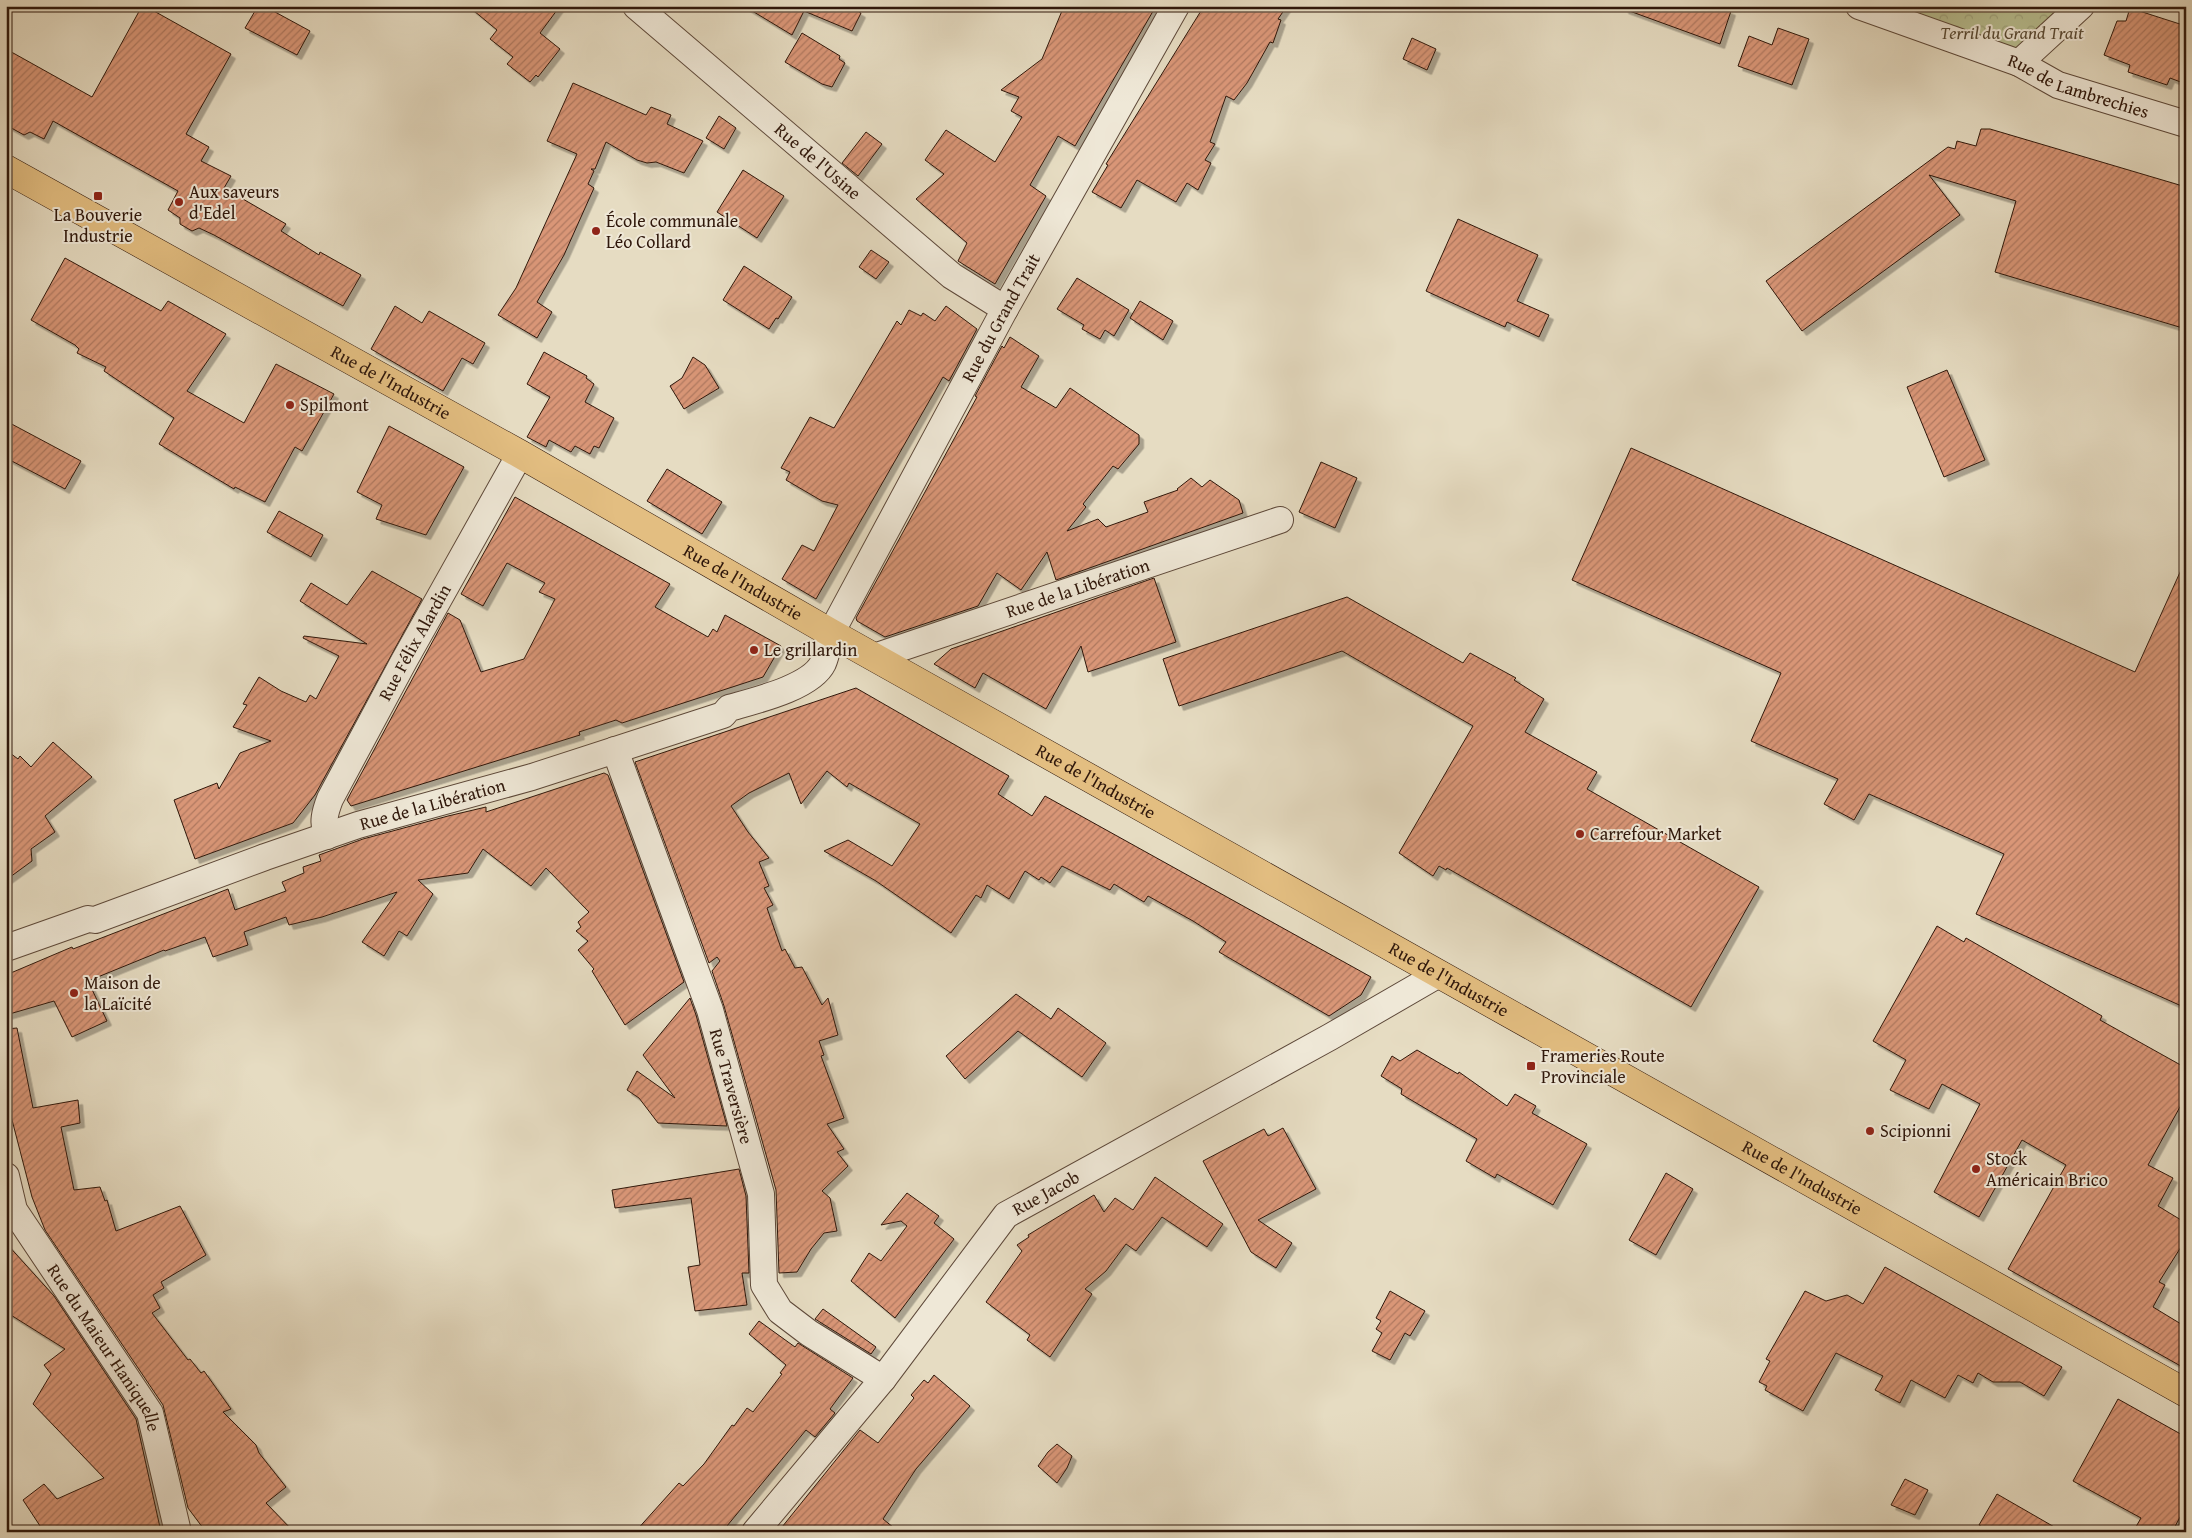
<svg xmlns="http://www.w3.org/2000/svg" width="2192" height="1538" font-family="'Gentium Book Plus',serif">
<defs>
<pattern id="forest-crowns" width="20" height="18" patternUnits="userSpaceOnUse" patternTransform="scale(1.25)"><rect width="20" height="18" fill="#b8bf91"/><path d="M2 6a3 3 0 1 1 6 0M12 15a3 3 0 1 1 6 0" fill="none" stroke="#9ea37c"/></pattern>
<pattern id="building-hatch" width="6" height="6" patternUnits="userSpaceOnUse" patternTransform="scale(1.25)"><rect width="6" height="6" fill="#d99677"/><path d="M-1 1l2-2M0 6l6-6M5 7l2-2" fill="none" stroke="#b07960"/></pattern>
<filter id="shadow"><feDropShadow dx="4.5" dy="4.5" stdDeviation="0" flood-color="#0004"/></filter>
</defs>
<rect width="100%" height="100%" fill="#e6dcc2"/>
<filter id="stains"><feTurbulence type="fractalNoise" baseFrequency=".004" numOctaves="4"/><feColorMatrix values="0 0 0 0 .2 0 0 0 0 .09 0 0 0 0 .02 0 0 0 .5 -.17"/></filter>
<radialGradient id="worn" r=".72"><stop offset=".6" stop-color="#630" stop-opacity="0"/><stop offset="1" stop-color="#630" stop-opacity=".3"/></radialGradient>
<!-- forest -->
<path fill="url(#forest-crowns)" stroke="#746b4e" d="M 1854,6 L 2081,6 L 2019,63 Z"/>
<!-- building -->
<g fill="url(#building-hatch)" stroke="#2f170b" filter="url(#shadow)">
<path d="M 142,6 L 145,6 L 231,54 L 186,134 L 209,147 L 201,161 L 231,176 L 224,188 L 286,224 L 281,231 L 319,255 L 320,252 L 361,275 L 343,306 L 214,235 L 199,228 L 192,231 L 180,224 L 180,218 L 168,210 L 178,191 L 53,121 L 44,139 L 30,132 L 24,135 L 6,125 L 6,49 L 92,97 Z"/>
<path d="M 258,6 L 264,6 L 310,31 L 297,55 L 245,28 Z"/>
<path d="M 468,6 L 560,6 L 540,33 L 560,49 L 538,77 L 536,75 L 530,82 L 507,64 L 513,57 L 490,39 L 497,30 Z"/>
<path d="M 744,6 L 849,6 L 861,13 L 852,31 L 804,11 L 792,35 Z"/>
<path d="M 1064,6 L 1156,6 L 1075,146 L 1058,136 L 1030,185 L 1046,196 L 995,284 L 958,261 L 967,243 L 916,199 L 944,174 L 925,160 L 946,130 L 995,162 L 1022,117 L 1011,111 L 1019,97 L 1001,90 L 1042,59 Z"/>
<path d="M 1204,6 L 1287,6 L 1278,19 L 1281,20 L 1273,43 L 1270,42 L 1247,83 L 1234,100 L 1226,96 L 1210,142 L 1215,144 L 1205,160 L 1211,163 L 1198,190 L 1187,183 L 1176,202 L 1137,180 L 1121,208 L 1092,192 L 1108,165 L 1106,164 Z"/>
<path d="M 1624,6 L 1718,6 L 1731,11 L 1720,44 L 1624,9 Z"/>
<path d="M 2130,8 L 2186,26 L 2186,84 L 2170,78 L 2167,85 L 2128,72 L 2130,65 L 2104,55 L 2117,21 L 2126,21 Z"/>
<path d="M 1778,28 L 1809,39 L 1792,85 L 1738,66 L 1749,36 L 1772,45 Z"/>
<path d="M 802,33 L 840,56 L 839,59 L 845,63 L 832,87 L 822,84 L 785,62 Z"/>
<path d="M 1412,38 L 1436,49 L 1427,70 L 1403,59 Z"/>
<path d="M 573,83 L 646,115 L 651,107 L 671,115 L 667,124 L 703,141 L 684,173 L 656,162 L 647,163 L 637,160 L 606,142 L 595,169 L 591,169 L 594,171 L 588,184 L 594,188 L 564,255 L 537,302 L 552,312 L 537,338 L 498,315 L 516,288 L 577,154 L 547,141 Z"/>
<path d="M 719,116 L 736,128 L 724,149 L 706,138 Z"/>
<path d="M 1981,129 L 1990,129 L 2186,187 L 2186,329 L 1995,272 L 2016,201 L 1929,175 L 1960,215 L 1802,331 L 1766,281 L 1948,147 L 1955,149 L 1957,141 L 1976,146 Z"/>
<path d="M 866,132 L 882,144 L 858,176 L 842,163 Z"/>
<path d="M 743,170 L 784,196 L 757,238 L 717,212 Z"/>
<path d="M 1458,219 L 1538,255 L 1517,301 L 1549,315 L 1539,337 L 1507,322 L 1505,327 L 1426,291 Z"/>
<path d="M 871,250 L 889,262 L 876,279 L 859,267 Z"/>
<path d="M 65,258 L 161,311 L 168,301 L 226,334 L 187,391 L 244,423 L 276,364 L 334,394 L 302,451 L 295,447 L 265,502 L 235,487 L 234,489 L 159,444 L 174,418 L 104,371 L 106,367 L 77,353 L 79,349 L 75,345 L 31,320 Z"/>
<path d="M 744,266 L 792,297 L 778,319 L 776,318 L 769,329 L 723,300 Z"/>
<path d="M 1077,278 L 1129,310 L 1114,336 L 1105,330 L 1100,339 L 1082,329 L 1084,325 L 1057,309 Z"/>
<path d="M 1140,301 L 1173,321 L 1163,340 L 1130,318 Z"/>
<path d="M 395,306 L 422,323 L 429,311 L 485,343 L 473,364 L 462,358 L 443,391 L 371,349 Z"/>
<path d="M 946,306 L 977,329 L 949,381 L 943,377 L 816,599 L 782,579 L 802,545 L 814,551 L 838,505 L 822,501 L 786,480 L 790,472 L 781,468 L 810,417 L 834,428 L 897,321 L 901,325 L 909,310 L 921,316 L 923,313 L 935,321 Z"/>
<path d="M 1010,337 L 1039,356 L 1021,387 L 1056,408 L 1070,388 L 1139,435 L 1139,444 L 1118,469 L 1113,466 L 1083,504 L 1086,507 L 1067,531 L 1098,519 L 1106,527 L 1148,512 L 1144,502 L 1178,490 L 1177,489 L 1191,478 L 1202,487 L 1210,480 L 1239,500 L 1243,513 L 1056,580 L 1047,552 L 1021,590 L 997,573 L 978,606 L 885,637 L 857,621 L 856,618 L 977,397 L 975,396 L 1002,346 L 1004,348 Z"/>
<path d="M 544,352 L 587,376 L 586,378 L 594,384 L 585,402 L 614,418 L 599,448 L 594,446 L 590,454 L 575,446 L 571,452 L 549,440 L 546,447 L 527,437 L 550,397 L 527,384 Z"/>
<path d="M 693,357 L 705,365 L 719,388 L 684,409 L 670,386 L 682,378 Z"/>
<path d="M 1947,370 L 1985,460 L 1944,477 L 1907,387 Z"/>
<path d="M 6,421 L 81,461 L 65,489 L 6,458 Z"/>
<path d="M 389,426 L 464,467 L 426,535 L 376,519 L 382,505 L 357,492 Z"/>
<path d="M 1631,448 L 2135,672 L 2186,559 L 2186,1008 L 1976,914 L 2004,854 L 1869,794 L 1854,820 L 1824,804 L 1838,779 L 1751,741 L 1781,673 L 1572,580 Z"/>
<path d="M 1321,462 L 1357,478 L 1335,528 L 1299,512 Z"/>
<path d="M 667,469 L 722,502 L 702,534 L 647,501 Z"/>
<path d="M 515,497 L 670,584 L 655,607 L 708,637 L 713,629 L 717,632 L 725,615 L 781,646 L 763,677 L 622,723 L 616,720 L 579,732 L 580,735 L 351,806 L 347,800 L 448,613 L 460,620 L 481,672 L 524,659 L 555,599 L 539,592 L 545,583 L 507,563 L 483,606 L 461,594 Z"/>
<path d="M 279,511 L 323,535 L 311,557 L 267,532 Z"/>
<path d="M 372,571 L 422,599 L 315,795 L 293,823 L 195,859 L 174,800 L 217,783 L 219,789 L 240,753 L 271,741 L 233,727 L 247,705 L 243,704 L 259,677 L 281,691 L 306,702 L 310,695 L 316,699 L 339,656 L 303,638 L 304,636 L 367,644 L 300,601 L 311,583 L 347,605 Z"/>
<path d="M 1154,578 L 1176,642 L 1088,672 L 1081,646 L 1046,709 L 983,673 L 975,688 L 934,664 L 951,649 Z"/>
<path d="M 1347,597 L 1463,663 L 1470,653 L 1516,678 L 1514,680 L 1544,699 L 1525,732 L 1597,772 L 1587,789 L 1759,887 L 1691,1007 L 1447,868 L 1446,870 L 1439,866 L 1433,876 L 1399,853 L 1473,726 L 1342,651 L 1179,706 L 1163,659 Z"/>
<path d="M 856,688 L 1009,776 L 998,794 L 1032,816 L 1045,796 L 1371,977 L 1361,995 L 1329,1016 L 1219,952 L 1226,942 L 1193,921 L 1148,896 L 1144,902 L 1114,884 L 1110,890 L 1062,866 L 1050,883 L 1041,877 L 1039,880 L 1025,871 L 1009,899 L 987,885 L 981,898 L 976,895 L 951,933 L 876,881 L 824,851 L 848,840 L 892,866 L 920,824 L 849,783 L 847,787 L 827,771 L 801,804 L 789,773 L 749,793 L 731,806 L 748,832 L 769,858 L 759,862 L 769,886 L 764,888 L 773,905 L 767,908 L 782,951 L 785,949 L 795,968 L 802,967 L 822,1005 L 828,998 L 838,1035 L 819,1041 L 824,1055 L 821,1056 L 844,1118 L 827,1124 L 844,1149 L 837,1152 L 848,1166 L 822,1191 L 830,1198 L 837,1231 L 824,1233 L 811,1249 L 797,1272 L 779,1273 L 776,1190 L 724,1006 L 712,971 L 720,961 L 717,957 L 709,963 L 635,762 Z"/>
<path d="M 53,742 L 92,777 L 45,816 L 55,832 L 31,849 L 32,861 L 6,880 L 6,750 L 18,759 L 20,756 L 31,767 Z"/>
<path d="M 604,773 L 608,775 L 684,982 L 625,1025 L 592,971 L 594,969 L 578,950 L 588,941 L 576,931 L 581,927 L 578,922 L 589,912 L 546,868 L 531,886 L 483,849 L 468,873 L 418,880 L 433,894 L 407,936 L 399,931 L 384,956 L 362,942 L 397,892 L 322,917 L 289,925 L 286,917 L 244,932 L 248,945 L 213,957 L 205,937 L 165,951 L 164,950 L 88,981 L 107,1021 L 72,1037 L 54,1001 L 6,1015 L 6,975 L 72,947 L 73,949 L 228,889 L 235,910 L 286,891 L 282,882 L 304,873 L 303,867 L 321,861 L 319,855 L 363,839 L 448,816 L 486,807 L 486,812 Z"/>
<path d="M 1937,926 L 1964,942 L 1966,938 L 2102,1016 L 2100,1020 L 2186,1068 L 2186,1096 L 2148,1165 L 2173,1178 L 2158,1206 L 2186,1223 L 2186,1239 L 2159,1282 L 2165,1285 L 2153,1307 L 2186,1327 L 2186,1369 L 2008,1269 L 2066,1165 L 2022,1140 L 1979,1217 L 1934,1192 L 1980,1104 L 1942,1084 L 1929,1109 L 1890,1090 L 1906,1060 L 1873,1041 Z"/>
<path d="M 1016,994 L 1051,1019 L 1058,1008 L 1106,1043 L 1082,1077 L 1018,1031 L 965,1079 L 946,1056 Z"/>
<path d="M 690,998 L 696,1015 L 727,1126 L 658,1123 L 639,1098 L 627,1090 L 637,1071 L 675,1098 L 643,1055 Z"/>
<path d="M 17,1028 L 33,1108 L 78,1100 L 80,1123 L 61,1127 L 74,1190 L 100,1187 L 105,1201 L 107,1200 L 116,1231 L 180,1206 L 206,1255 L 161,1282 L 164,1288 L 153,1295 L 160,1308 L 152,1313 L 188,1360 L 190,1359 L 201,1373 L 204,1371 L 231,1409 L 223,1412 L 256,1445 L 259,1453 L 286,1487 L 266,1503 L 294,1532 L 206,1532 L 188,1508 L 163,1405 L 45,1230 L 32,1197 L 11,1116 L 6,1084 L 6,1029 Z"/>
<path d="M 1417,1050 L 1458,1074 L 1459,1072 L 1507,1106 L 1515,1094 L 1536,1106 L 1532,1113 L 1587,1144 L 1553,1205 L 1497,1174 L 1495,1178 L 1466,1161 L 1477,1139 L 1401,1094 L 1402,1089 L 1381,1076 L 1392,1056 L 1400,1061 Z"/>
<path d="M 1283,1128 L 1316,1189 L 1258,1220 L 1292,1243 L 1276,1268 L 1251,1252 L 1203,1161 L 1264,1129 L 1268,1136 Z"/>
<path d="M 739,1169 L 746,1196 L 749,1273 L 742,1273 L 747,1305 L 695,1311 L 688,1267 L 700,1265 L 691,1198 L 615,1208 L 612,1190 Z"/>
<path d="M 1666,1173 L 1693,1189 L 1656,1255 L 1629,1240 Z"/>
<path d="M 1155,1177 L 1223,1224 L 1207,1247 L 1162,1217 L 1136,1251 L 1126,1244 L 1106,1271 L 1085,1289 L 1092,1294 L 1050,1357 L 1027,1340 L 1030,1335 L 986,1302 L 1022,1251 L 1017,1245 L 1029,1237 L 1028,1235 L 1094,1195 L 1104,1212 L 1115,1198 L 1133,1210 Z"/>
<path d="M 907,1193 L 939,1216 L 934,1223 L 954,1239 L 895,1318 L 851,1281 L 869,1253 L 881,1261 L 907,1226 L 901,1221 L 881,1225 Z"/>
<path d="M 6,1243 L 54,1296 L 136,1419 L 161,1532 L 44,1532 L 23,1500 L 44,1484 L 57,1499 L 104,1478 L 33,1404 L 51,1374 L 44,1365 L 65,1349 L 6,1312 Z"/>
<path d="M 1885,1267 L 2062,1367 L 2044,1396 L 2020,1382 L 1993,1382 L 1978,1373 L 1973,1383 L 1958,1375 L 1945,1398 L 1911,1380 L 1900,1403 L 1875,1390 L 1883,1376 L 1836,1353 L 1803,1411 L 1765,1390 L 1767,1386 L 1759,1382 L 1770,1361 L 1766,1359 L 1805,1291 L 1826,1301 L 1847,1295 L 1863,1304 Z"/>
<path d="M 1390,1291 L 1425,1311 L 1410,1336 L 1405,1333 L 1390,1360 L 1372,1351 L 1382,1333 L 1376,1329 L 1381,1321 L 1376,1318 Z"/>
<path d="M 823,1309 L 876,1347 L 871,1354 L 815,1319 Z"/>
<path d="M 759,1321 L 795,1347 L 798,1343 L 853,1378 L 830,1409 L 835,1413 L 815,1437 L 806,1430 L 722,1532 L 635,1532 L 679,1483 L 683,1486 L 704,1464 L 732,1425 L 734,1426 L 747,1408 L 753,1412 L 782,1374 L 780,1373 L 786,1365 L 749,1334 Z"/>
<path d="M 934,1375 L 970,1406 L 916,1469 L 883,1519 L 899,1532 L 778,1532 L 860,1430 L 878,1443 L 914,1398 L 911,1395 L 924,1380 L 928,1383 Z"/>
<path d="M 2118,1399 L 2186,1437 L 2186,1506 L 2172,1532 L 2133,1532 L 2141,1518 L 2073,1481 Z"/>
<path d="M 1057,1444 L 1072,1456 L 1067,1468 L 1057,1483 L 1038,1466 L 1048,1452 Z"/>
<path d="M 1905,1479 L 1928,1490 L 1915,1515 L 1891,1505 Z"/>
<path d="M 1997,1494 L 2063,1532 L 1991,1532 L 1979,1525 Z"/>
</g>
<g fill="none" stroke-linecap="round" stroke-linejoin="round">
<defs>
<g id="minor">
<path id="s1" d="M 636,6 L 952,276 L 1005,309"/>
<path id="s2" d="M 1859,6 L 2019,63 L 2058,85 L 2186,124"/>
<path d="M 2019,63 L 2081,6"/>
<path id="s3" d="M 874,657 L 1280,520"/>
<path id="s4" d="M 615,750 L 710,1010 L 761,1194 L 764,1285 L 780,1311 L 809,1333 L 883,1379"/>
<path id="s5" d="M 327,836 C 322,822 325,812 330,799 L 404,661 L 520,454"/>
<path id="s6" d="M 6,948 L 88,919 L 95,920 L 265,857 L 358,825 L 532,777 L 723,715 L 729,708 C 753,701 811,688 823,663 C 827,654 828,643 831,633 L 1005,309 L 1176,6"/>
<path id="s7" d="M 6,1176 L 14,1210 L 150,1413 L 178,1532"/>
<path id="s8" d="M 755,1532 L 883,1379 L 1006,1215 L 1330,1037 L 1439,974"/>
</g>
<g id="major">
<path id="s9" d="M 6,169 L 520,454 L 831,633 L 2186,1393"/>
</g>
</defs>
<!-- minor casing -->
<use href="#minor" stroke="#5d4839" stroke-width="28"/>
<!-- major casing -->
<use href="#major" stroke="#2f170b" stroke-width="29"/>
<!-- minor -->
<use href="#minor" stroke="#efe8d7" stroke-width="26"/>
<!-- major -->
<use href="#major" stroke="#e3be81" stroke-width="28"/>
</g>
<!-- markers -->
<g fill="#8f2418" stroke="#efe8d7" stroke-width="2">
<rect x="93" y="191" width="10" height="10" rx="2.5"/>
<circle cx="179" cy="202" r="5"/>
<circle cx="596" cy="231" r="5"/>
<circle cx="290" cy="405" r="5"/>
<circle cx="754" cy="650" r="5"/>
<circle cx="1580" cy="834" r="5"/>
<circle cx="74" cy="993" r="5"/>
<rect x="1526" y="1061" width="10" height="10" rx="2.5"/>
<circle cx="1870" cy="1131" r="5"/>
<circle cx="1976" cy="1169" r="5"/>
</g>
<g text-anchor="middle" stroke-width="4" stroke-linejoin="round" paint-order="stroke">
<!-- park labels -->
<g font-size="18" font-style="italic" fill="#584933" stroke="#efe8d7">
<text x="2012" y="39">Terril du Grand Trait</text>
</g>
<!-- street labels -->
<g font-size="18" fill="#2f170b" stroke="#efe8d7">
<text dy="6" stroke="none"><textPath href="#s2" startOffset="234">Rue de Lambrechies</textPath></text>
<text dy="6" stroke="none"><textPath href="#s1" startOffset="239">Rue de l'Usine</textPath></text>
<text dy="6" stroke="none"><textPath href="#s6" startOffset="1260">Rue du Grand Trait</textPath></text>
<text dy="6" stroke="none"><textPath href="#s9" startOffset="440">Rue de l'Industrie</textPath></text>
<text dy="6" stroke="none"><textPath href="#s9" startOffset="845">Rue de l'Industrie</textPath></text>
<text dy="6" stroke="none"><textPath href="#s3" startOffset="215">Rue de la Libération</textPath></text>
<text dy="6" stroke="none"><textPath href="#s5" startOffset="216">Rue Félix Alardin</textPath></text>
<text dy="6" stroke="none"><textPath href="#s9" startOffset="1250">Rue de l'Industrie</textPath></text>
<text dy="6" stroke="none"><textPath href="#s6" startOffset="451">Rue de la Libération</textPath></text>
<text dy="6" stroke="none"><textPath href="#s9" startOffset="1655">Rue de l'Industrie</textPath></text>
<text dy="6" stroke="none"><textPath href="#s4" startOffset="356">Rue Traversière</textPath></text>
<text dy="6" stroke="none"><textPath href="#s9" startOffset="2060">Rue de l'Industrie</textPath></text>
<text dy="6" stroke="none"><textPath href="#s8" startOffset="450">Rue Jacob</textPath></text>
<text dy="6" stroke="none"><textPath href="#s7" startOffset="200">Rue du Maieur Haniquelle</textPath></text>
</g>
<!-- poi labels -->
<g font-size="18" fill="#2f170b" stroke="#efe8d7" text-anchor="start">
<text x="189" y="198">Aux saveurs<tspan x="189" dy="21">d'Edel</tspan></text>
<text x="98" y="221" text-anchor="middle">La Bouverie<tspan x="98" dy="21">Industrie</tspan></text>
<text x="606" y="227">École communale<tspan x="606" dy="21">Léo Collard</tspan></text>
<text x="300" y="411">Spilmont</text>
<text x="764" y="656">Le grillardin</text>
<text x="1590" y="840">Carrefour Market</text>
<text x="84" y="989">Maison de<tspan x="84" dy="21">la Laïcité</tspan></text>
<text x="1541" y="1062">Frameries Route<tspan x="1541" dy="21">Provinciale</tspan></text>
<text x="1880" y="1137">Scipionni</text>
<text x="1986" y="1165">Stock<tspan x="1986" dy="21">Américain Brico</tspan></text>
</g>
</g>
<!-- margin -->
<rect width="2192" height="1538" fill="none" stroke="#e6dcc2" stroke-width="25"/>
<rect x="8" y="8" width="2177" height="1523" fill="none" stroke="#2f170b" stroke-width="2.5"/>
<rect x="12" y="12" width="2167" height="1513" fill="none" stroke="#2f170b"/>
<rect width="100%" height="100%" filter="url(#stains)"/>
<rect width="100%" height="100%" fill="url(#worn)"/>
</svg>
